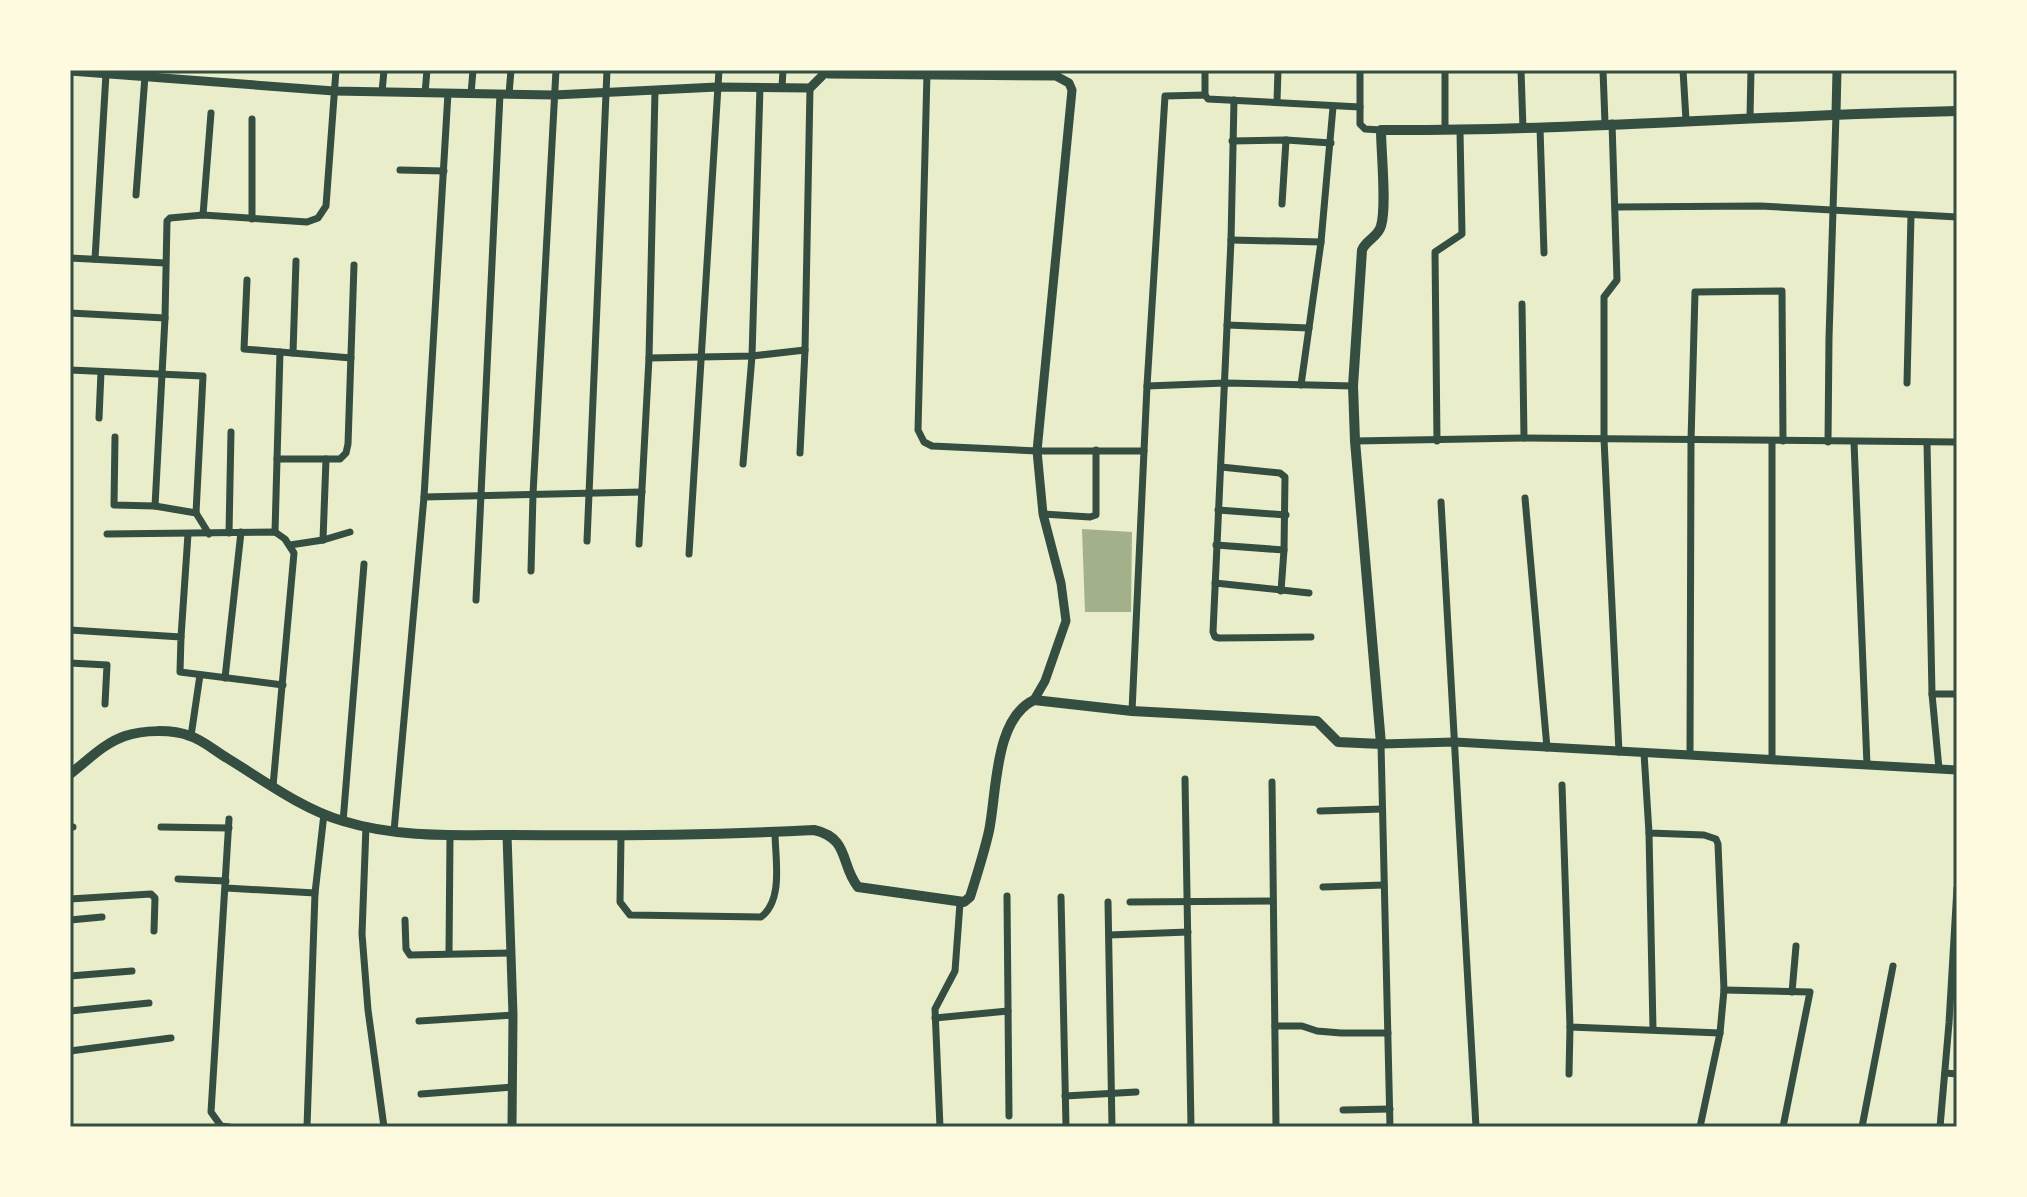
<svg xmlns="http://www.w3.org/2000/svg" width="2027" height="1197" font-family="Lato,sans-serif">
<rect width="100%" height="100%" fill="#e9edc9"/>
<!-- water -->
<path fill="#a3b18a" d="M 1082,529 L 1132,532 L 1131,612 L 1085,612 Z"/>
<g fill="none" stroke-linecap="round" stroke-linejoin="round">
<!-- minor -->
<g stroke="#344e41" stroke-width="7">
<path d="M 1360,70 L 1360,124 L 1365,129 L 1381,130"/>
<path d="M 1521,70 L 1523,129"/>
<path d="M 1603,70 L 1605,123"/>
<path d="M 1683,70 L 1686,120"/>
<path d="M 927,73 L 918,430 L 924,442 L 932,446 L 1037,451 L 1144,451"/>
<path d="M 782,87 L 783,70"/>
<path d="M 382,92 L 384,70"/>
<path d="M 425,93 L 427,70"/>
<path d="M 471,94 L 473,70"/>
<path d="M 509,94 L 511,70"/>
<path d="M 1205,95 L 1205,70"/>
<path d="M 1234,100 L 1231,240 L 1213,632 L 1215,637 L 1219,638 L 1311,637"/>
<path d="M 1277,101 L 1278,70"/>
<path d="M 1750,117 L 1751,70"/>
<path d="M 1612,123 L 1617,280 L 1604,297 L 1604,439 L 1619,752"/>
<path d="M 1540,128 L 1544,253"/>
<path d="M 1445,130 L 1445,70"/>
<path d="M 1232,141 L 1286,140 L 1331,143"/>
<path d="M 400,170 L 444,171"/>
<path d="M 136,195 L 145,76"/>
<path d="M 1282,204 L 1286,140"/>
<path d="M 1616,207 L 1760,206 L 1957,217"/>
<path d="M 203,215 L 211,113"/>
<path d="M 252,219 L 252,119"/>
<path d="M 1231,240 L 1321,242"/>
<path d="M 70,258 L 165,263"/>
<path d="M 95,259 L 106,74"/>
<path d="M 247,280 L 244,349 L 351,358"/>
<path d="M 1522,304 L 1524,438"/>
<path d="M 70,313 L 165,318"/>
<path d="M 1227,325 L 1309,328"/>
<path d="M 293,353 L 296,261"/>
<path d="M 649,358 L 752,356 L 805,350"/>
<path d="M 70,370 L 203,376 L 196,513 L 209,534"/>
<path d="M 1907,383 L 1911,215"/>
<path d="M 1301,385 L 1321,242 L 1333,107"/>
<path d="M 1147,386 L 1225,383 L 1353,386"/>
<path d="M 99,418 L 101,372"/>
<path d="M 115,437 L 114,505 L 155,506 L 165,318 L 167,221 L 170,218 L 203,215 L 307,222 L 318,218 L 326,206 L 336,70"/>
<path d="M 1355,441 L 1524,438 L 1957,442"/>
<path d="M 1437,441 L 1435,252 L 1462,234 L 1460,131"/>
<path d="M 1772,441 L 1772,759"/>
<path d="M 1828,442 L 1829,338 L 1836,114"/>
<path d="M 1854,442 L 1867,765"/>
<path d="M 1927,443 L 1932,694 L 1939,769"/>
<path d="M 800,453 L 805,350 L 810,88"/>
<path d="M 277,459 L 340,459 L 346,453 L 348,444 L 354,265"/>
<path d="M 743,464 L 752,356 L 760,87"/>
<path d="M 424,497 L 642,492"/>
<path d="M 1525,498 L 1547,748"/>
<path d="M 1441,502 L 1476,1127"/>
<path d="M 155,506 L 196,513"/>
<path d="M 1218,510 L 1286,515"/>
<path d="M 1043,514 L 1090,517 L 1096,515 L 1096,450"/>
<path d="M 275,532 L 280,352"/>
<path d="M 229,533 L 231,432"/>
<path d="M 107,534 L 275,532 L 285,539 L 294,553 L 273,786"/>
<path d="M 323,540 L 326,459"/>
<path d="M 587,541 L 607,70"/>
<path d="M 639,544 L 649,358 L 655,91"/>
<path d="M 290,545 L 323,540 L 350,532"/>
<path d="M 1216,545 L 1284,550 L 1285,477 L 1280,473 L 1221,467"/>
<path d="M 689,554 L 719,70"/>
<path d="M 531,571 L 533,494 L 556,70"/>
<path d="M 1215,583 L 1309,593"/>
<path d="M 1281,591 L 1284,550"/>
<path d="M 476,600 L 500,94"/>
<path d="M 70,630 L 181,637 L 180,672 L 283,685"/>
<path d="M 181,637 L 188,534"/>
<path d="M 70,663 L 107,665 L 105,704"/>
<path d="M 225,678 L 241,532"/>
<path d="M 1932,694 L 1957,694"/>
<path d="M 1132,711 L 1147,386 L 1165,96 L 1205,95 L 1208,99 L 1360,107"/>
<path d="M 191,736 L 200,675"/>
<path d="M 1381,744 L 1390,1127"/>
<path d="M 1644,753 L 1649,833 L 1704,835 L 1716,839 L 1718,844 L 1724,990 L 1720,1033 L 1700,1127"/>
<path d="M 1690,755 L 1691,441 L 1695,292 L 1782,291 L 1783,441"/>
<path d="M 1185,779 L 1191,1127"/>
<path d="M 1272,782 L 1276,1127"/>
<path d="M 1562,785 L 1570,1027 L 1720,1033"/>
<path d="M 1320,811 L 1382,809"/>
<path d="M 343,822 L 364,564"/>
<path d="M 366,826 L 362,934 L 368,1010 L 384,1127"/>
<path d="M 70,827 L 73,827"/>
<path d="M 161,827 L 229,828"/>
<path d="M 394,831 L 424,497 L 448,93"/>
<path d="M 1649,833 L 1653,1029"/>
<path d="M 621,837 L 620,902 L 630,915 L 761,917 C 784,900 775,858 775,832"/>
<path d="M 178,879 L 226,881"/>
<path d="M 1323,887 L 1384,885"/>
<path d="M 226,888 L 315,893"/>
<path d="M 1007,896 L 1009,1116"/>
<path d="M 1061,897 L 1066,1126"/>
<path d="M 70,899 L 151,894 L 155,898 L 154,931"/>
<path d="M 1108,902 L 1112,1127"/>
<path d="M 1130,902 L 1273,901"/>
<path d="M 70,920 L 102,917"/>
<path d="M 405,920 L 406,949 L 410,955 L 510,953"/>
<path d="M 1109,935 L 1188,932"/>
<path d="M 449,953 L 450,837"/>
<path d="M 70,976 L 132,971"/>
<path d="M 1724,990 L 1810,992 L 1783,1127"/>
<path d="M 1792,992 L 1796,946"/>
<path d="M 70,1011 L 149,1003"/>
<path d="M 935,1018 L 1008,1011"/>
<path d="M 419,1021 L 513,1015"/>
<path d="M 1275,1026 L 1302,1026 L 1317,1031 L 1341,1033 L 1388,1033"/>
<path d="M 70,1051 L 171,1038"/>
<path d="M 1945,1073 L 1957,1074"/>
<path d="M 1569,1074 L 1570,1027"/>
<path d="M 421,1094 L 512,1087"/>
<path d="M 1065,1096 L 1136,1092"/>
<path d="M 1343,1110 L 1390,1109"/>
<path d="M 229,1127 L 221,1126 L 211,1112 L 229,819"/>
<path d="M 307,1127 L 315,893 L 324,814"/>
<path d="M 940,1127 L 935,1009 L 955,971 L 960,903"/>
<path d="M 1862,1127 L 1893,966"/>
<path d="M 1940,1127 L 1949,1023 L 1957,888"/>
</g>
<!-- tertiary -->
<g stroke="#344e41" stroke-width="9">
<path d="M 822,70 L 829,74 L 1056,76 L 1069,83 L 1072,90 L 1037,451 L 1043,514 L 1061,583 L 1066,621 L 1045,681 L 1034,700"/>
<path d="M 70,71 L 334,91 L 554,95 L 717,87 L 810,88 L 825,73"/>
<path d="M 1836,114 L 1837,70"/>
<path d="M 1381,744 L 1455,742 L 1957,770"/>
<path d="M 507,835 L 513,1015 L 512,1127"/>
</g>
<!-- secondary -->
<path stroke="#344e41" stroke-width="10" d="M 70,774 C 87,761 104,743 125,736 C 143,730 172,729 190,736 C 203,740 215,751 227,758 C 263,780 302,809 343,821 C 398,838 455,835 511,835 C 612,836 713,835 814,830 C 850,838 840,865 858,887 L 964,902 L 970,897 C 977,875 984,853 989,831 C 997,792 994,719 1034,700 L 1132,711 L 1317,721 L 1338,742 L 1381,744 L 1355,441 L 1353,386 L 1362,250 C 1366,240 1378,237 1381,226 C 1387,207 1381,152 1381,130 C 1573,131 1765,115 1957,111"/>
</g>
<!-- border -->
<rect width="2027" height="1197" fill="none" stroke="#fefae0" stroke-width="144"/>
<rect x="72" y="72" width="1883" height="1053" fill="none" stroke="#344e41" stroke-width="3"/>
</svg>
